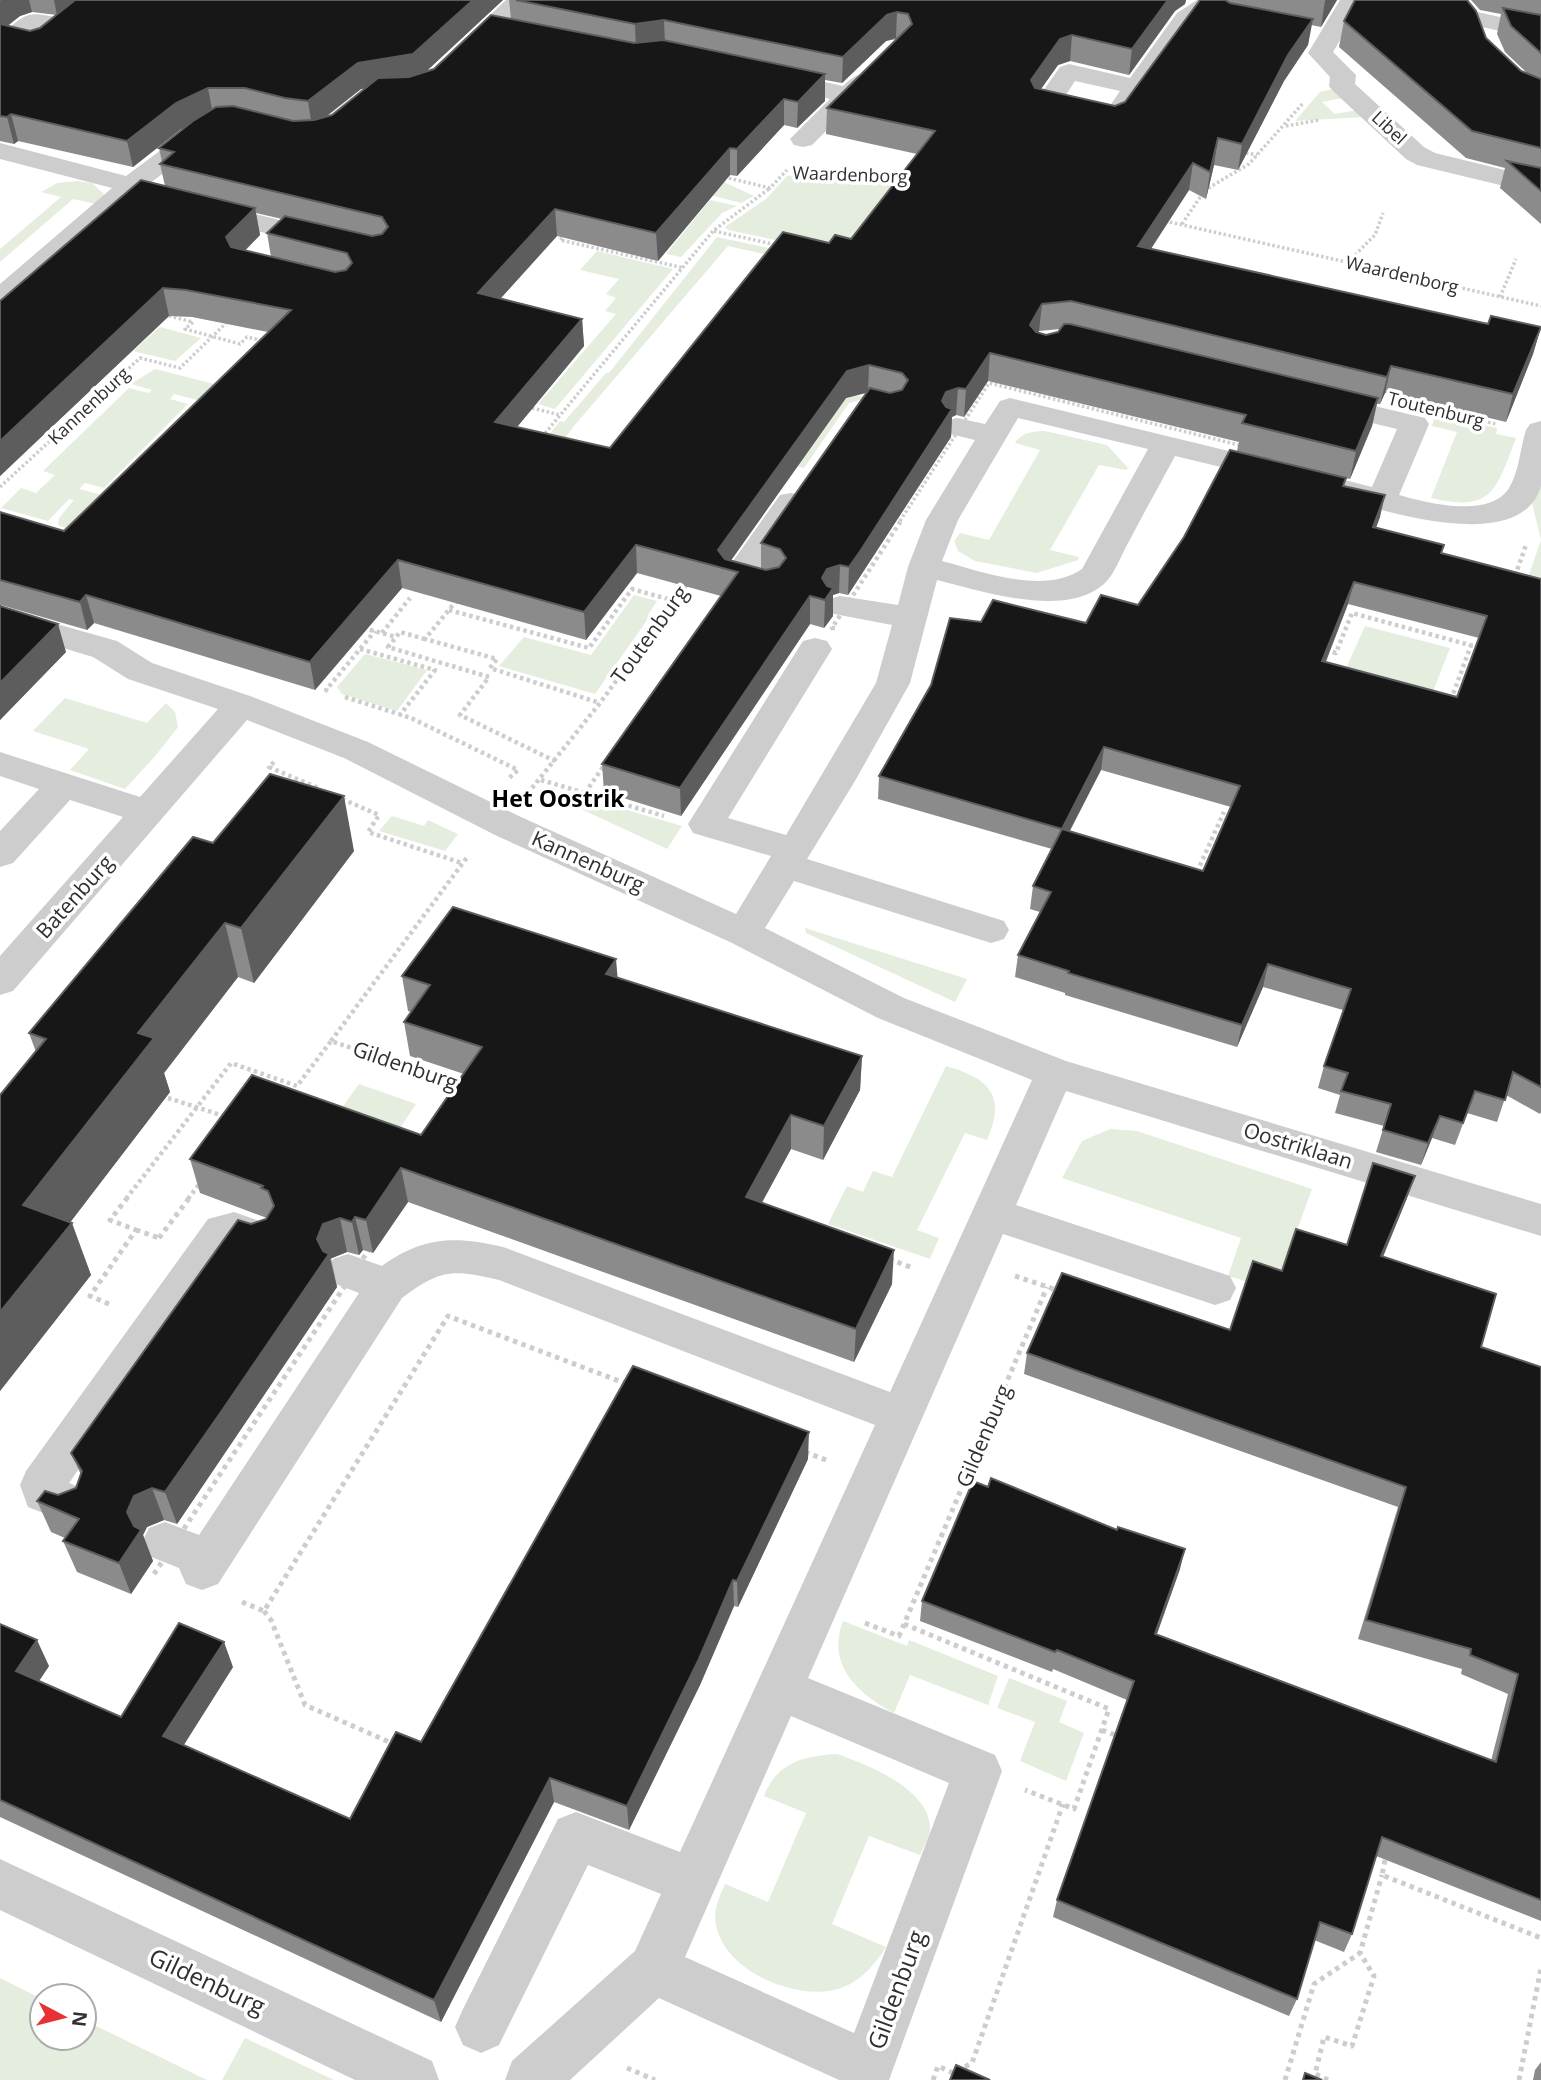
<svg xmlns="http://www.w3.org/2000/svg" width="1541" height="2080" font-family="'Open Sans',sans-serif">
<rect width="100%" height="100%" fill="#fff"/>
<!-- green -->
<g fill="#e5edde" fill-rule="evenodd">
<path d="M 1333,89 L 1343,98 L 1322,102 L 1335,114 L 1357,110 L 1364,117 L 1295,121 L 1320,92 Z"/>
<path d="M 795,175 L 869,181 L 936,180 L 862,251 L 818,249 L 728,230 L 725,227 L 766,199 L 787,176 Z"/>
<path d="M 711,176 L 754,196 L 741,203 L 687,189 Z"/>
<path d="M 78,181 L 92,183 L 104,194 L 96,204 L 73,199 L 0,262 L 0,249 L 61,197 L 41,192 L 57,183 Z"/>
<path d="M 710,200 L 737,206 L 722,213 L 681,257 L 666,254 Z"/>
<path d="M 717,237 L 820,259 L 827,268 L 728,246 L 574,426 L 539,473 L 522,469 L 560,421 L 564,422 L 606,373 L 609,373 Z"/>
<path d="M 597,251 L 673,269 L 555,409 L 538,404 L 616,314 L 605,311 L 616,298 L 606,294 L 619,279 L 580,270 Z"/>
<path d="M 160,327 L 201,338 L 175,361 L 133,351 Z"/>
<path d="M 155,369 L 226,387 L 89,540 L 61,532 L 65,528 L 58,525 L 59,518 L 74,500 L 69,499 L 48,521 L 1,508 L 21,488 L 36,493 L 55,475 L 43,471 L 129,388 L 148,393 L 152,390 L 131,384 ZM 174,394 L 201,401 L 106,496 L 79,489 L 85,483 L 104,488 L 188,404 L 170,399 Z"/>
<path d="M 837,391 L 868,398 L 849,403 L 804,468 L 788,464 Z"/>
<path d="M 1435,416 L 1497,428 L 1496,434 L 1516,438 C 1496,489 1494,513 1431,498 L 1457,432 L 1432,426 Z"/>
<path d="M 1045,431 L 1107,445 L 1128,468 L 1126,470 L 1099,465 L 1050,550 L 1079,557 L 1078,560 L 1037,573 L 975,561 L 958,551 L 954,541 L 960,533 L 989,540 L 1040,450 L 1015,443 C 1021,433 1033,431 1045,431 Z"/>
<path d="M 1541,470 L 1541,594 L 1524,589 L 1541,540 L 1532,503 Z"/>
<path d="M 634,595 L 657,601 L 648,615 L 650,616 L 595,694 L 499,666 L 524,637 L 591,655 Z"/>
<path d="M 1365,626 L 1450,648 L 1430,699 L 1343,675 Z"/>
<path d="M 365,654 L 427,670 L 397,711 L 342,694 L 337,687 Z"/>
<path d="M 65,698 L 147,723 L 166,703 L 175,712 L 178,727 L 156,755 L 125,789 L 70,770 L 89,749 L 33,731 Z"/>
<path d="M 568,797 L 593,805 L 596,801 L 682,826 L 667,849 L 566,802 Z"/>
<path d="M 392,816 L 424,826 L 428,820 L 458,834 L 445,851 L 379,831 Z"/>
<path d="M 805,928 L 967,979 L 955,1002 L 806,933 Z"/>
<path d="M 946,1066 C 989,1078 1007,1096 987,1140 L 965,1133 L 917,1230 L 939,1238 L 930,1259 L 828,1224 L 847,1186 L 863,1192 L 873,1171 L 892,1177 Z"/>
<path d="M 359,1084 L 416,1104 L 392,1140 L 334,1119 Z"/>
<path d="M 1110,1129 L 1137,1131 L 1312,1189 L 1275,1290 L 1228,1276 L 1241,1238 L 1062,1178 L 1082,1141 Z"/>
<path d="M 843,1621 L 907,1646 L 909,1640 L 998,1676 L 988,1705 L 910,1675 L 894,1713 C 859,1694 826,1666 843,1621 Z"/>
<path d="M 1009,1678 L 1067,1701 L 1059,1722 L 1084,1733 L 1066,1781 L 1020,1761 L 1035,1722 L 997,1708 Z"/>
<path d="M 837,1754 C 867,1764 931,1790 930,1829 C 930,1837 923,1848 920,1855 L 869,1836 L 832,1924 L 886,1947 C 875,1965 859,1983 838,1989 C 796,2001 725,1972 716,1925 C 713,1910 719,1898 725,1884 L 768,1902 L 806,1813 L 764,1796 C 777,1762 804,1756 837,1754 Z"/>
<path d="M 0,1978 L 42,1999 L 42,2038 L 84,2038 L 84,2020 L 207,2080 L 0,2080 Z"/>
<path d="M 245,2038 L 334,2080 L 222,2080 Z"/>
</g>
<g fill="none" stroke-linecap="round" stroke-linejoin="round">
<!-- path-far2 -->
<g stroke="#cdcdcd" stroke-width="3.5" stroke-dasharray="2.5 2.5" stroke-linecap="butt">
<path d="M 1286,126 L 1319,120"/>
<path d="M 1241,152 L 1257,155"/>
<path d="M 819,174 L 905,178"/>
<path d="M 724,177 L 770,188 L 787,170"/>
<path d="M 1165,221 L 1541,306"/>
<path d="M 1182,224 L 1205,190 L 1249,164 L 1304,102"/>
<path d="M 714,231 L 777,245"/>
<path d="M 562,238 L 560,240 L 684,268"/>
<path d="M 1348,262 L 1375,235 L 1383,213"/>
<path d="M 1500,297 L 1516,259"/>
<path d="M 169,316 L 193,322 L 185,329 L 240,344 L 247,337 L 264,341"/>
<path d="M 532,408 L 560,415"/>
<path d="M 1454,414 L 1496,424"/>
<path d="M 542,437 L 713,231 L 770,188"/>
<path d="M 0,487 L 140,358 L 180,368 L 226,323"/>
</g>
<!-- path-far1 -->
<g stroke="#cdcdcd" stroke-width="4.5" stroke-dasharray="3.5 3.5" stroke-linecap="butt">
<path d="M 1515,576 L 1526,545"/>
<path d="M 457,600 L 425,639 L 497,659 L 490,668 L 600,703"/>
<path d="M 449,610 L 589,648 L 632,589 L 675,601"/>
<path d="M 363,628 L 396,637"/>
<path d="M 382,633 L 410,598"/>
<path d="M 425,639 L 400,632 L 388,647 L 489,677 L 460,715 L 555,761"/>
<path d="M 360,649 L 435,670 L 400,715"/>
<path d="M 1326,650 L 1336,653 L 1352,613 L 1481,648"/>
<path d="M 328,691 L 326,690 L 375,631"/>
<path d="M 345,697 L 411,718 L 518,770 L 508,779"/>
<path d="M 1451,700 L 1471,645"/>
<path d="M 274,762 L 269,767 L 318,788"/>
<path d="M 541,780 L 664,816"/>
<path d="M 532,788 L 600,703 L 687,584"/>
<path d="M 585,793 L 605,764"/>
<path d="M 342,799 L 379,815 L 368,832 L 462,863"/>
<path d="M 1197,872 L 1224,812"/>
<path d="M 331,1041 L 468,856"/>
<path d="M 126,1199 L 231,1063 L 297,1086 L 331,1041 L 461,1085"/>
</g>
<!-- path -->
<g stroke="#cdcdcd" stroke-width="5" stroke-dasharray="4.5 4.5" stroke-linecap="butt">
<path d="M 136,1230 L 159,1238"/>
<path d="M 889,1259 L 913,1268"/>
<path d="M 1015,1276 L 1060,1291"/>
<path d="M 109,1304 L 90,1296 L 136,1230 L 110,1220 L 128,1197"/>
<path d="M 805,1452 L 826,1460"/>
<path d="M 242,1602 L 264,1611 L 448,1316 L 627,1384"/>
<path d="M 264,1611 L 271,1620 L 305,1705 L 396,1745"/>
<path d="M 865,1623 L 899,1636 L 1047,1287"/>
<path d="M 904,1624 L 1109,1709 L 1074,1809 L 1025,1790"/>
<path d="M 1102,1730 L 1118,1736"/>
<path d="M 1385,1860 L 1382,1875 L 1541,1938"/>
<path d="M 627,2068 L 655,2080"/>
<path d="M 933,2080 L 938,2066 L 953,2073 L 972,2063 L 1063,1804"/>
<path d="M 1285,2080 L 1314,1984 L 1360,1953"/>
<path d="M 1328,2080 L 1315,2074 L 1324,2037 L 1352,2046 L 1374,1976 L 1360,1953 L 1382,1875"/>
<path d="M 1519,2080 L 1541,1968"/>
</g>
<!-- minor -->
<g fill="#cdcdcd" fill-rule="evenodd">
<path d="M 83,0 L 110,0 L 45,52 L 36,54 L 0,46 L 0,35 C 26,15 25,10 58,18 ZM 39,28 L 44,29 L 31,39 L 27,38 Z"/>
<path d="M 506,0 L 532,0 L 472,59 L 463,61 L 454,59 L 451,54 L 454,49 Z"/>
<path d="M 1197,0 L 1216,0 L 1219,4 L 1195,23 L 1120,127 L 1111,130 L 1044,116 L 1035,113 L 1031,108 L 1060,67 L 1069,64 L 1130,78 L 1177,13 ZM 1075,81 L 1120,91 L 1105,113 L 1060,104 Z"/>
<path d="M 1340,0 L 1364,0 L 1333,52 L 1356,75 L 1355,84 L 1424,147 L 1435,153 L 1541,179 L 1541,195 L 1417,165 L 1406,159 L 1333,91 L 1329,86 L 1330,77 L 1308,53 Z"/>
<path d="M 1473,11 L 1541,26 L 1541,40 L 1464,23 L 1461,18 L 1464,13 Z"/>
<path d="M 775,71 L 843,86 C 853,77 858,72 872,76 L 876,81 L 812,145 L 803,147 L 794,145 L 790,139 L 830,99 L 766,84 L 762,79 L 766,74 Z"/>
<path d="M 205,121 L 214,124 L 218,129 L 214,134 L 140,191 L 10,304 L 0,306 L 0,284 L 112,188 L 0,159 L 0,143 L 126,176 L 196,124 Z"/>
<path d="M 205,202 L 333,233 L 337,239 L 333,245 L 323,247 L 195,216 L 192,210 L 195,204 Z"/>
<path d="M 1324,394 L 1425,418 L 1429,424 L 1399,495 C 1427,503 1490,519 1509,488 C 1519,472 1520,449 1526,430 L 1530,424 L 1541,421 C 1541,441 1541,467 1541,486 C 1520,560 1369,506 1322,493 L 1318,486 L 1322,479 L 1333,477 L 1372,487 L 1397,429 L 1314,409 L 1309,403 L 1314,397 Z"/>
<path d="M 1010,398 L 1286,465 L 1290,471 L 1286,477 L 1275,480 L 1175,456 C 1159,486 1142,516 1126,547 C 1120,558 1114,575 1104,584 C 1064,619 982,591 937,580 L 910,683 L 855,781 L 807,859 L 1004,921 L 1009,930 L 1004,939 L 991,943 L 794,881 L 765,928 L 904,998 L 1066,1061 L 1541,1204 L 1541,1236 L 1066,1091 L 1016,1205 L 1230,1276 L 1236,1288 L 1230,1300 L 1215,1305 L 1003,1234 L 808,1678 L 995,1755 L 1002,1771 L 889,2080 L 839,2080 L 659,1998 L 570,2080 L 505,2080 L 512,2061 L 635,1951 L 661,1894 L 588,1865 L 499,2045 L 481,2053 L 463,2045 L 455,2027 L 463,2009 L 558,1819 L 576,1812 L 680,1852 L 875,1425 L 499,1280 C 452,1269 441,1269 402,1298 L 218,1584 L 202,1590 L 186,1584 L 179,1568 L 149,1556 L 142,1542 L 149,1528 L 165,1522 L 199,1535 L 359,1293 L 333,1283 L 327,1271 L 333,1259 L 348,1254 L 382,1266 C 423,1236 456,1236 503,1247 L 890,1392 L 1032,1080 L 878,1018 L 730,942 L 495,835 L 344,758 L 247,720 L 13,991 L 0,995 L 0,956 L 123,817 L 70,800 L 13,863 L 0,867 L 0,831 L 39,789 L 0,776 L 0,752 L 140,797 L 218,709 L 128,679 L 93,657 L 0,629 L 0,608 L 117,641 L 152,663 L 253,697 L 368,742 L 521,817 L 736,914 L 771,856 L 693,833 L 688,824 L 803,641 L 815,638 L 827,641 L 832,649 L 728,818 L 786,835 L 876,683 L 892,625 L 829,613 L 824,606 L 829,599 L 840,596 L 898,605 L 908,567 L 926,520 L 975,440 L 946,433 L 942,427 L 946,421 L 957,418 L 985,424 L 1000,401 ZM 1018,418 L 1148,449 L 1082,569 C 1045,595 983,572 942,561 L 958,520 ZM 791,1716 L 949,1783 L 854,2033 L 685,1957 Z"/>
<path d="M 791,493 L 802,495 L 807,502 L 757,573 L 778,579 L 783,586 L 778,593 L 767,596 L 726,585 L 721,578 L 726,571 L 780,495 Z"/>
<path d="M 234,1212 L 274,1226 L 280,1238 L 274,1250 L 259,1255 L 235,1246 L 69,1483 L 87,1490 L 93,1504 L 87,1518 L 71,1524 L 28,1507 L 20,1485 L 26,1471 L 208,1219 Z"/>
<path d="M 0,1859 L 432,2061 L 439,2080 L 355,2080 L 0,1910 Z"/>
</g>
<!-- path-bridge-far2 -->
<path stroke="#cdcdcd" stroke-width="3.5" stroke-dasharray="2.5 2.5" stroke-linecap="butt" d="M 900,521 L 989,383 L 1243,446"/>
<!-- path-bridge-far1 -->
<g stroke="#cdcdcd" stroke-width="4.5" stroke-dasharray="3.5 3.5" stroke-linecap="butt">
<path d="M 835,628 L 832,628 L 902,519"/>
<path d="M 168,1098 L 227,1117"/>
<path d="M 188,1199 L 200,1183"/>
</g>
<!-- path-bridge -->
<g stroke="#cdcdcd" stroke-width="5" stroke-dasharray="4.5 4.5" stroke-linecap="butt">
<path d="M 159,1238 L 190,1197"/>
<path d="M 154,1574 L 370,1248"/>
</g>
</g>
<!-- wall -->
<g fill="#8b8b8b" fill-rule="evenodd">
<path d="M 0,0 L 503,0 L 426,71 L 434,69 L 511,19 L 509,0 L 1186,0 L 1185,4 L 1175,11 L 1129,75 L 1070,61 L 1058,65 L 1041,89 L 1115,106 L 1125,102 L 1200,0 L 1337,0 L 1321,27 L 1311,25 L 1308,45 L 1284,81 L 1238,170 L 1214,165 L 1206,199 L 1189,190 L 1151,249 L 1488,324 L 1541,327 L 1533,354 L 1506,422 L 1385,393 L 1380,404 L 1377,404 L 1372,426 L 1350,479 L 1237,451 L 1239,442 L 988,381 L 964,417 L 956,415 L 952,417 L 951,437 L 848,595 L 839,593 L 833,595 L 833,616 L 824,628 L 810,624 L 681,816 L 604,792 L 602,764 L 721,596 L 637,573 L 586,640 L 402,588 L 315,690 L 94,623 L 87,630 L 1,605 L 66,652 L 0,720 L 0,512 L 64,531 L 268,332 L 192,317 L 169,316 L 0,476 L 0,301 L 165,186 L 160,164 L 162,162 L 159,148 L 185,128 L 181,129 L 133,167 L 18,141 L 14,144 L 0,141 ZM 32,12 L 57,15 L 40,28 L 30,31 L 8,25 L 20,16 ZM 897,39 L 827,108 L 826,134 L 917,154 L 851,239 L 829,243 L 610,448 L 517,427 L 584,346 L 582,319 L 501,298 L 557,236 L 658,261 L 730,175 L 737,176 L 784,125 L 797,128 L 825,101 L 825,80 L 842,83 L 886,41 ZM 365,88 L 332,115 L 326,117 L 361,89 ZM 256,213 L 282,219 L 267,233 L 271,257 L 245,251 L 260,235 ZM 1060,329 L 1058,332 L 1046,335 L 1039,333 L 1039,331 ZM 867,393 L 761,543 L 761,569 L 730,561 L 846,398 Z"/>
<path d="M 1471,0 L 1541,0 L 1541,224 L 1500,188 L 1505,168 L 1466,158 L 1339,47 L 1344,21 L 1486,38 L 1521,71 L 1528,74 L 1505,52 L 1497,34 L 1501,14 L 1480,10 Z"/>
<path d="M 1344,486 L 1380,517 L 1376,527 L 1444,545 L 1442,553 L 1541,579 L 1541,1112 L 1540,1114 L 1506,1095 L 1497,1122 L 1467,1113 L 1455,1145 L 1432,1138 L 1421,1165 L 1376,1152 L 1384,1126 L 1335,1113 L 1340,1095 L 1318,1088 L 1324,1066 L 1343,1010 L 1263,987 L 1237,1047 L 1065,995 L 1065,993 L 1015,977 L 1018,955 L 1040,912 L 1030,909 L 1033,886 L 1052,849 L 878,799 L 879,776 L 981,622 L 1086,623 L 1138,605 ZM 1348,604 L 1479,638 L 1457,697 L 1326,662 ZM 1101,770 L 1231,807 L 1203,871 L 1070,831 Z"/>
<path d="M 213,843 L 354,851 L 254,983 L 238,977 L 164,1073 L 170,1092 L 70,1222 L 91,1275 L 0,1391 L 36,1052 L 29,1033 Z"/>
<path d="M 402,976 L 618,978 L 862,1056 L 860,1090 L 823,1160 L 791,1149 L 762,1203 L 892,1284 L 854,1362 L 408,1202 L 373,1253 L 363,1250 L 359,1255 L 347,1252 L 331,1258 L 337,1287 L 231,1444 L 177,1524 L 164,1520 L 147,1527 L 143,1535 L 153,1561 L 131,1594 L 77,1572 L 63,1541 L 65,1538 L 51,1532 L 37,1501 L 58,1495 L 76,1488 L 81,1475 L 71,1453 L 251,1224 L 266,1219 L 267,1218 L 200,1193 L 190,1159 L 421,1135 L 464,1074 L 410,1056 L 404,1022 L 411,1012 L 408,1011 Z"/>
<path d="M 1407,1198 L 1383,1257 L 1481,1347 L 1541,1367 L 1541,1921 L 1376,1856 L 1352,1934 L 1344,1952 L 1314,1940 L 1297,1999 L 1289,2016 L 1053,1917 L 1057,1900 L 1127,1700 L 1053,1669 L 1052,1672 L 920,1621 L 922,1601 L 1117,1530 L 1180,1569 L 1157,1634 L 1491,1761 L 1508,1694 L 1461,1674 L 1462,1669 L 1358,1639 L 1398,1507 L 1024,1374 L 1027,1353 L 1230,1330 L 1282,1271 L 1347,1245 Z"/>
<path d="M 808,1459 L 738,1607 L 734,1606 L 700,1685 L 629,1830 L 554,1802 L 441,2022 L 0,1817 L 0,1624 L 49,1666 L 39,1681 L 121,1717 L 233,1667 L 184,1745 L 350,1819 L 421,1742 Z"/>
<path d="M 1541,2062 L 1541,2080 L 1533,2080 L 1535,2070 Z"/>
</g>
<!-- shaded-wall -->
<g fill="#5d5d5d">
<path d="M 1,0 L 29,0 L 32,12 L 20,16 L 0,32 L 0,1 Z"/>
<path d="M 54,0 L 79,0 L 57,15 Z"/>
<path d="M 473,0 L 503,0 L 416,81 L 361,89 L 312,127 L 308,101 L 358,63 Z"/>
<path d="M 1168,0 L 1186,0 L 1185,4 L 1175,11 L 1129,75 L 1132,49 Z"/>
<path d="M 1326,0 L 1337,0 L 1321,27 L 1325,1 Z"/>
<path d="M 897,12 L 896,38 L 886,41 L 842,83 L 843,57 L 887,15 Z"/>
<path d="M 1313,19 L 1308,45 L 1284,81 L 1238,170 L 1242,144 L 1288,55 Z"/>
<path d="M 664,20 L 665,46 L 636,50 L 635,24 Z"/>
<path d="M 1072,35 L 1070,61 L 1058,65 L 1029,106 L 1031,80 L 1060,39 Z"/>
<path d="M 825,74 L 825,101 L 797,128 L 798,102 Z"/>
<path d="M 208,88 L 213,115 L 181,129 L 133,167 L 127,141 L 176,103 Z"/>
<path d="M 784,99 L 784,125 L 737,176 L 737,149 Z"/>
<path d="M 11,114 L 18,141 L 14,144 L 7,117 Z"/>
<path d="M 1218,138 L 1214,165 L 1206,199 L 1210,172 Z"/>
<path d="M 730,148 L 730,175 L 658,261 L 656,233 Z"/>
<path d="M 1193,163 L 1189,190 L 1135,273 L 1138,246 Z"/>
<path d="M 255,208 L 260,235 L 231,264 L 226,237 Z"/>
<path d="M 555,209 L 557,236 L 481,320 L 478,293 Z"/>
<path d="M 163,288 L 169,316 L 0,476 L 0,441 Z"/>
<path d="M 1042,304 L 1039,331 L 1028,352 L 1030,325 Z"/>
<path d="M 582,319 L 584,346 L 498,450 L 495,422 Z"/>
<path d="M 1541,327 L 1533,354 L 1506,422 L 1513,394 Z"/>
<path d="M 990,353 L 988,381 L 964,417 L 966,389 Z"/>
<path d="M 869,365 L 868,392 L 846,398 L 725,569 L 718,550 L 847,371 Z"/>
<path d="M 1391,366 L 1385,393 L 1380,404 L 1387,377 Z"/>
<path d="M 958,388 L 956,415 L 952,417 L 951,437 L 848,595 L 849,567 L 946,392 Z"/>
<path d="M 1378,398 L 1372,426 L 1350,479 L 1356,451 Z"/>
<path d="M 1385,495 L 1380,517 L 1368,549 L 1373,527 Z"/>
<path d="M 636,545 L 637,573 L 586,640 L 584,612 Z"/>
<path d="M 398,560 L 402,588 L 315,690 L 310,662 Z"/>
<path d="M 840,565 L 839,593 L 833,595 L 833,616 L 824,628 L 825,600 L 822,578 L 827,569 Z"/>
<path d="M 1354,582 L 1348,604 L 1317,683 L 1322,661 Z"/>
<path d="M 86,595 L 94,623 L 87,630 L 80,602 Z"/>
<path d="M 810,596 L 810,624 L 681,816 L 680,788 Z"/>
<path d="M 58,624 L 66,652 L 0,720 L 0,683 Z"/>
<path d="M 1104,747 L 1101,770 L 1059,851 L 1062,829 Z"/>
<path d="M 344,796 L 354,851 L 254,983 L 241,928 Z"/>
<path d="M 225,923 L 238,977 L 164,1073 L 170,1092 L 43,1258 L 23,1205 L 138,1033 Z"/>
<path d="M 616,959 L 619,994 L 606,974 Z"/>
<path d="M 1268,964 L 1263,987 L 1237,1047 L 1242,1025 Z"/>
<path d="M 862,1056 L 860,1090 L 823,1160 L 824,1126 Z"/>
<path d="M 791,1115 L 791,1149 L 746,1231 L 746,1197 Z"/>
<path d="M 1440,1116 L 1432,1138 L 1421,1165 L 1428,1143 Z"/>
<path d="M 401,1168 L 408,1202 L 373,1253 L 366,1220 Z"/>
<path d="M 1415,1176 L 1407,1198 L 1374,1278 L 1381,1256 Z"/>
<path d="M 355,1217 L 363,1250 L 359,1255 L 352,1222 Z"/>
<path d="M 340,1218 L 347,1252 L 330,1259 L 337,1287 L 177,1524 L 165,1492 L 317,1239 L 323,1224 Z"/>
<path d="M 72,1223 L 91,1275 L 0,1391 L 0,1312 Z"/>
<path d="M 894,1250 L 892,1284 L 854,1362 L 856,1329 Z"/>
<path d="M 809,1432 L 808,1459 L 738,1607 L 737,1581 Z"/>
<path d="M 152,1488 L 164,1520 L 147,1527 L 143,1535 L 153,1561 L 131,1594 L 119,1563 L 127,1512 L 134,1496 Z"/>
<path d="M 1185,1549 L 1180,1569 L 1150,1653 L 1155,1634 Z"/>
<path d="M 733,1580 L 734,1606 L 700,1685 L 629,1830 L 627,1806 Z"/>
<path d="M 37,1640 L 49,1666 L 29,1696 L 16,1671 Z"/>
<path d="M 224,1642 L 233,1667 L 174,1760 L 163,1736 Z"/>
<path d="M 550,1778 L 554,1802 L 441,2022 L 434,2000 Z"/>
</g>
<!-- building -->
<g fill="#171717" stroke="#5d5d5d" stroke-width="2" fill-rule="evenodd">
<path d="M 75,0 L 473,0 L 413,54 L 358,63 L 308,101 L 285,98 L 245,88 L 208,88 L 176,103 L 127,141 L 11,114 L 7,117 L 0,116 L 0,24 L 30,31 L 40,28 Z"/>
<path d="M 516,0 L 1168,0 L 1132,49 L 1072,35 L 1060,39 L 1031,80 L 1035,88 L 1115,106 L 1125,102 L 1200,0 L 1225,0 L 1230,3 L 1313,19 L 1288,55 L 1242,144 L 1218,138 L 1210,172 L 1193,163 L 1138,246 L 1488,324 L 1491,316 L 1541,327 L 1513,394 L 1391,366 L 1387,377 L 1071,301 L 1042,304 L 1030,325 L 1036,332 L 1046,335 L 1058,332 L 1064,324 L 1070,324 L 1378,398 L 1356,451 L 1242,423 L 1246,415 L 990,353 L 966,389 L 958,388 L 946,392 L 942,401 L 946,407 L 952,409 L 861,550 L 849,567 L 840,565 L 827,569 L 822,578 L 827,586 L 833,588 L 825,600 L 810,596 L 680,788 L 602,764 L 738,572 L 636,545 L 584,612 L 398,560 L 310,662 L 86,595 L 80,602 L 0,580 L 0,512 L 64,531 L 291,310 L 186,290 L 163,288 L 0,441 L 0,301 L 141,180 L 255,208 L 226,237 L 231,247 L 335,272 L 346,270 L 352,263 L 347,253 L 267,233 L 285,216 L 372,236 L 382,234 L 388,227 L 382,217 L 160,164 L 174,152 L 159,148 L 193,121 L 216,107 L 233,106 L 293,121 L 314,120 L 332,115 L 378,78 L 409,77 L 434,69 L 491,15 L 634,43 L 663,40 L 825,74 L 798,102 L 784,99 L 737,149 L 730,148 L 656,233 L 555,209 L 478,293 L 582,319 L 495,422 L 610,448 L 783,232 L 829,243 L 835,235 L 851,239 L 935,131 L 827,108 L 912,24 L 908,14 L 897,12 L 887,15 L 843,57 L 664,20 L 635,24 ZM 869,365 L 902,373 L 908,380 L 902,390 L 890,393 L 870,388 L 761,543 L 780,549 L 786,558 L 779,567 L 766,570 L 725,559 L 718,550 L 847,371 Z"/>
<path d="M 1355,0 L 1467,0 L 1476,11 L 1486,38 L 1521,71 L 1541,79 L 1541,148 L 1472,131 L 1344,21 Z"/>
<path d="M 1503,8 L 1541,15 L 1541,53 L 1511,26 Z"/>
<path d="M 1507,161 L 1541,168 L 1541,191 Z"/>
<path d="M 1230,450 L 1346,478 L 1343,486 L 1385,495 L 1373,527 L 1444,545 L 1441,553 L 1541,579 L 1541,1087 L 1513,1072 L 1505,1100 L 1475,1091 L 1463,1123 L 1440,1116 L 1428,1143 L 1383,1130 L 1391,1104 L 1341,1091 L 1348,1073 L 1324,1066 L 1351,989 L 1268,964 L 1242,1025 L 1068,973 L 1069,971 L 1018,955 L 1051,892 L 1033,886 L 1062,829 L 1203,871 L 1240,786 L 1104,747 L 1062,829 L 879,776 L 931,685 L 950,618 L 981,622 L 993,600 L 1086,623 L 1101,595 L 1138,605 L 1184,537 ZM 1354,582 L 1487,616 L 1457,697 L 1322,661 Z"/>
<path d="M 0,606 L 58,624 L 0,683 Z"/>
<path d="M 270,774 L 344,796 L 241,928 L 225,923 L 138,1033 L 154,1038 L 23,1205 L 72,1223 L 0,1312 L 0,1095 L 46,1039 L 29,1033 L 193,837 L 213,843 Z"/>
<path d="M 453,907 L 616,959 L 606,974 L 862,1056 L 824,1126 L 791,1115 L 746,1197 L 894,1250 L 856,1329 L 401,1168 L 366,1220 L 355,1217 L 352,1222 L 340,1218 L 323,1224 L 317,1239 L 323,1251 L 329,1254 L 221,1412 L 165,1492 L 152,1488 L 134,1496 L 127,1512 L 134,1526 L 141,1530 L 119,1563 L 63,1541 L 79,1519 L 37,1501 L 45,1491 L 58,1495 L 76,1488 L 82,1471 L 71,1453 L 238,1220 L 251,1224 L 266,1219 L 274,1206 L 268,1191 L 261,1188 L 263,1186 L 190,1159 L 252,1075 L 421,1135 L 482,1047 L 404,1022 L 430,985 L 402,976 Z"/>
<path d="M 1373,1163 L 1415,1176 L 1381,1256 L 1496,1294 L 1481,1347 L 1541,1367 L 1541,1900 L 1382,1837 L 1352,1934 L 1320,1922 L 1297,1999 L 1057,1900 L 1134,1681 L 1057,1650 L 1055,1652 L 922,1601 L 973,1481 L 988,1487 L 991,1478 L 1117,1530 L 1118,1527 L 1185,1549 L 1155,1634 L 1496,1762 L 1518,1674 L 1470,1655 L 1471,1649 L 1366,1620 L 1406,1487 L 1027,1353 L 1062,1273 L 1230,1330 L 1253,1261 L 1282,1271 L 1296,1229 L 1347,1245 Z"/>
<path d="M 633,1366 L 809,1432 L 737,1581 L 733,1580 L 699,1659 L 627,1806 L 550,1778 L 434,2000 L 0,1800 L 0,1624 L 37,1640 L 16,1671 L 121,1717 L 179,1623 L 224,1642 L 163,1736 L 350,1819 L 396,1732 L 421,1742 Z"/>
<path d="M 956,2065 L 990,2080 L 950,2080 Z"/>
<path d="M 1305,2073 L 1322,2080 L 1303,2080 Z"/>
</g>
<g text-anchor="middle" stroke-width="7" stroke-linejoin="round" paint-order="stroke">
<!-- far-street labels -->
<g font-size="18" fill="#303030" stroke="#fff">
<text transform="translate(1389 128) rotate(43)" y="6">Libel</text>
<text transform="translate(850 175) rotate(2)" y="6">Waardenborg</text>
<text transform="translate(1402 275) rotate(13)" y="6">Waardenborg</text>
<text transform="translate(89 406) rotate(-43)" y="6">Kannenburg</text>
<text transform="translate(1436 410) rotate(14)" y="6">Toutenburg</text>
</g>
<!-- street labels -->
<g font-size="21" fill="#303030" stroke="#fff">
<text transform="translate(650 635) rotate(-54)" y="7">Toutenburg</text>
<text transform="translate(588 862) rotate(24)" y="7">Kannenburg</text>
<text transform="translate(75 897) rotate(-48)" y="7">Batenburg</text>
<text transform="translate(405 1066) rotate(19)" y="7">Gildenburg</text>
<text transform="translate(1298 1146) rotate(17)" y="7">Oostriklaan</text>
<text transform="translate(984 1436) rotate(-67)" y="7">Gildenburg</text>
</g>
<!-- neighbourhood labels -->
<g font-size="23" font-weight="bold" fill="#000" stroke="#fff">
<text x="558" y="807">Het Oostrik</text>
</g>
<!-- near-street labels -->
<g font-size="24" fill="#303030" stroke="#fff">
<text transform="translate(207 1982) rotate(25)" y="8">Gildenburg</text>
<text transform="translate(897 1990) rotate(-70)" y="8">Gildenburg</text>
</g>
</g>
<!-- north arrow -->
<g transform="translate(63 2017) rotate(97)"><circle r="33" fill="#ffffff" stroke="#acacac" stroke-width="2"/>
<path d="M0-5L12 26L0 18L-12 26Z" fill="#e83134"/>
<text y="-10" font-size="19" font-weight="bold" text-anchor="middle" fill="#303030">N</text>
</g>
</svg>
